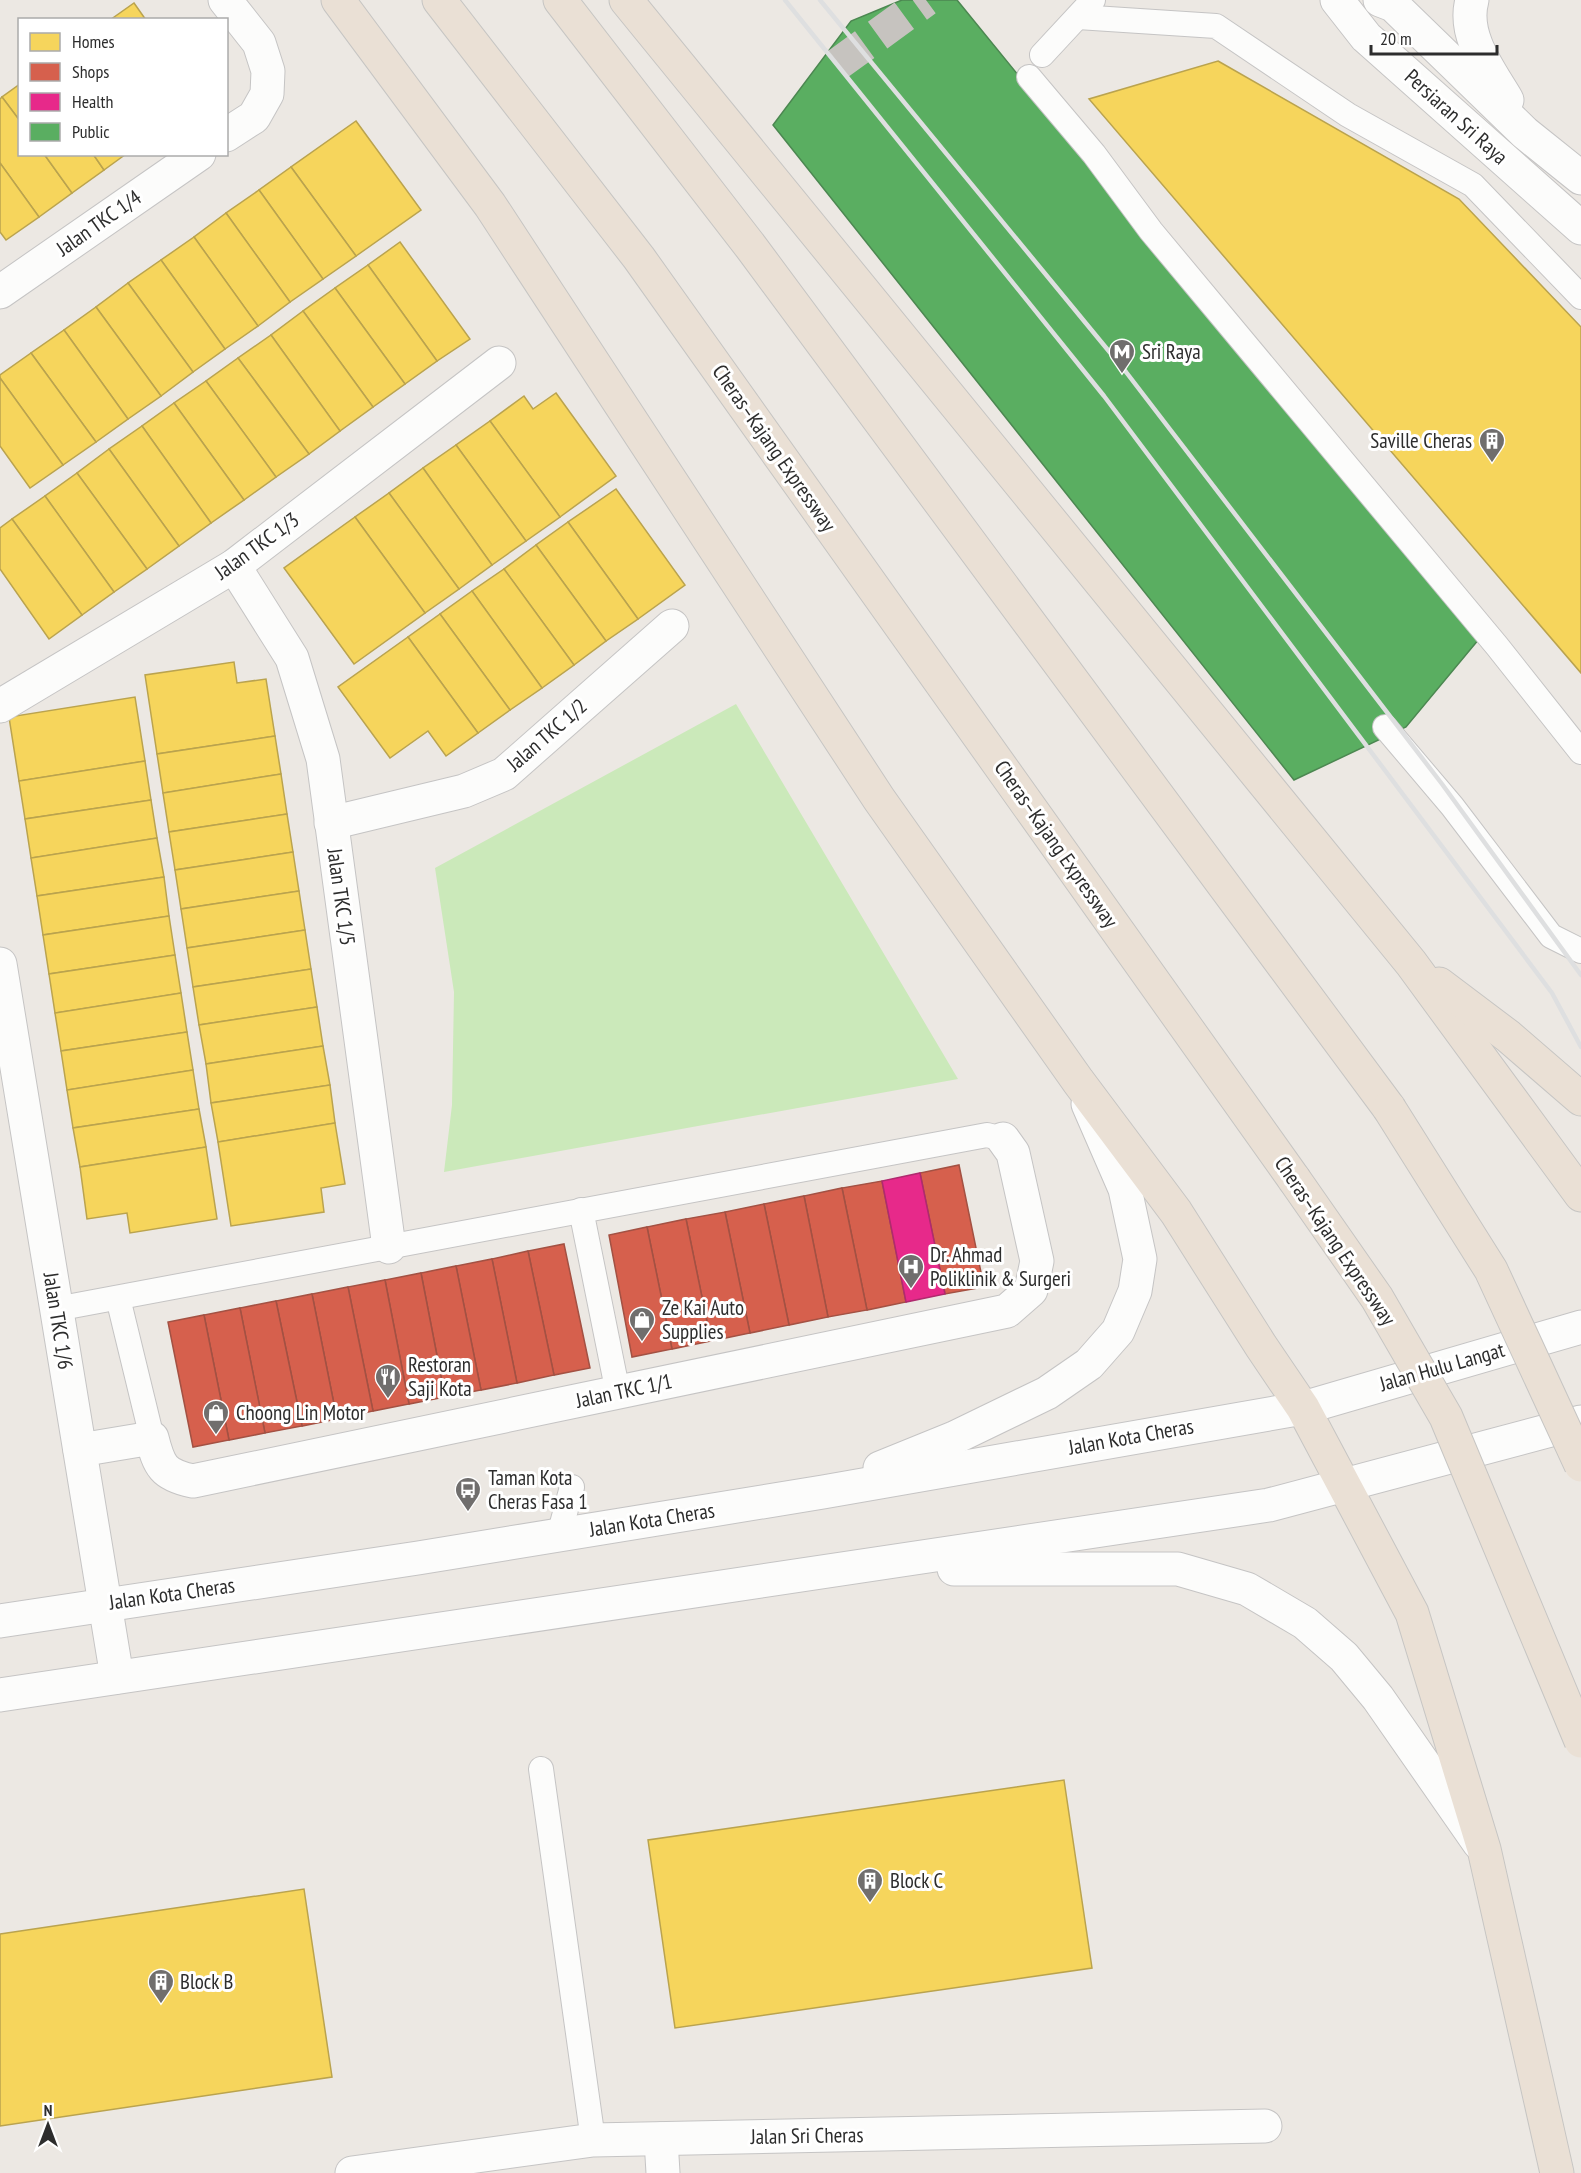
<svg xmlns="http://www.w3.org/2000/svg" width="1581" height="2173" font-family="'PT Sans Narrow',sans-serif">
<rect width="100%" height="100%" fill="#ece8e3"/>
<!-- green -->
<path fill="#cbe9ba" d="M 736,704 L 958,1079 L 444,1172 L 452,1105 L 454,992 L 435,868 Z"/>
<!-- homes -->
<g fill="#f6d55c" stroke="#baa34e" stroke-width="1.5">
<path d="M 134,3 L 146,20 L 110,20 Z"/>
<path d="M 1218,61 L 1459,199 L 1581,327 L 1581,673 L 1089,99 Z"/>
<path d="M 20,84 L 20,121 L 2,97 Z"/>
<path d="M 2,97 L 20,121 L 20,154 L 44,154 L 72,193 L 39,217 L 0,163 L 0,99 Z"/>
<path d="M 356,121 L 421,210 L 356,256 L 291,167 Z"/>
<path d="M 44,154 L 93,154 L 104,170 L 72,193 Z"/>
<path d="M 93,154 L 126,154 L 104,170 Z"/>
<path d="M 0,163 L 39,217 L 6,240 L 0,232 Z"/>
<path d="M 291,167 L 356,256 L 323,279 L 259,190 Z"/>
<path d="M 259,190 L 323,279 L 290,302 L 226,213 Z"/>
<path d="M 226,213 L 290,302 L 258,326 L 194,237 Z"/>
<path d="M 194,237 L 258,326 L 225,349 L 161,260 Z"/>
<path d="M 400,242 L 470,339 L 437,361 L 368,265 Z"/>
<path d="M 161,260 L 225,349 L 193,372 L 128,283 Z"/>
<path d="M 368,265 L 437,361 L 405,384 L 335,288 Z"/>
<path d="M 128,283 L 193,372 L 161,396 L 96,307 Z"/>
<path d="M 335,288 L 405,384 L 373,407 L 303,311 Z"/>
<path d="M 96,307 L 161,396 L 128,419 L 64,330 Z"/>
<path d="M 303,311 L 373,407 L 340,431 L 271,335 Z"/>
<path d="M 64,330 L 128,419 L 96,442 L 31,353 Z"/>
<path d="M 271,335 L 340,431 L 309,454 L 238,358 Z"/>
<path d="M 31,353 L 96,442 L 63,465 L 0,378 L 0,375 Z"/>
<path d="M 238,358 L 309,454 L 276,477 L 206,381 Z"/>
<path d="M 0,378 L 63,465 L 30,488 L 0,446 Z"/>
<path d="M 206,381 L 276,477 L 244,500 L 174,403 Z"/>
<path d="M 556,393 L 616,476 L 560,517 L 490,421 L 524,396 L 533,409 Z"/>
<path d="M 174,403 L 244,500 L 211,523 L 142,426 Z"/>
<path d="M 490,421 L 560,517 L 526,541 L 456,445 Z"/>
<path d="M 142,426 L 211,523 L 179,546 L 109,449 Z"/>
<path d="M 456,445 L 526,541 L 492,565 L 423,468 Z"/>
<path d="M 109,449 L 179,546 L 147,569 L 77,473 Z"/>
<path d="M 423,468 L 492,565 L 459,589 L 389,493 Z"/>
<path d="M 77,473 L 147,569 L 114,592 L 45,496 Z"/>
<path d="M 616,489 L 685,585 L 638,619 L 568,522 Z"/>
<path d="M 389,493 L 459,589 L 425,613 L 355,517 Z"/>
<path d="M 45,496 L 114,592 L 82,615 L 12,519 Z"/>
<path d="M 355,517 L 425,613 L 354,664 L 284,568 Z"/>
<path d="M 12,519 L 82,615 L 49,639 L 0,569 L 0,528 Z"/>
<path d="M 568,522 L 638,619 L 606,641 L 536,545 Z"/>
<path d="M 536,545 L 606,641 L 574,665 L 504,569 Z"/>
<path d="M 504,569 L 574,665 L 542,688 L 472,591 Z"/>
<path d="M 472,591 L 542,688 L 510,710 L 440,614 Z"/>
<path d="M 440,614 L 510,710 L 478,733 L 408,637 Z"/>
<path d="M 408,637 L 478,733 L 446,756 L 428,731 L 390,758 L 338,687 Z"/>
<path d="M 234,662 L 237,683 L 266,679 L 275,736 L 157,754 L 145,675 Z"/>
<path d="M 135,697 L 145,761 L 19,781 L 9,717 Z"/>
<path d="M 275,736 L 281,774 L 163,793 L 157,754 Z"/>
<path d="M 145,761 L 151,800 L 25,819 L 19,781 Z"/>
<path d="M 281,774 L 287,814 L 169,832 L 163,793 Z"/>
<path d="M 151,800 L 157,838 L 31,858 L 25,819 Z"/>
<path d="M 287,814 L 293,852 L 175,870 L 169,832 Z"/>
<path d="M 157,838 L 164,877 L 37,896 L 31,858 Z"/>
<path d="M 293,852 L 299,891 L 181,909 L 175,870 Z"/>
<path d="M 164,877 L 169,916 L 43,935 L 37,896 Z"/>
<path d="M 299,891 L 305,930 L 187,948 L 181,909 Z"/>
<path d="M 169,916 L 175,955 L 49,974 L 43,935 Z"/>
<path d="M 305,930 L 311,969 L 193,987 L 187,948 Z"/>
<path d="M 175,955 L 181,993 L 55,1013 L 49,974 Z"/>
<path d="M 311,969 L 317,1007 L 199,1025 L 193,987 Z"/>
<path d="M 181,993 L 187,1032 L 61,1051 L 55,1013 Z"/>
<path d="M 317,1007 L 323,1046 L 206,1064 L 199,1025 Z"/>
<path d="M 187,1032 L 193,1070 L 67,1090 L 61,1051 Z"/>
<path d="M 323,1046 L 330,1085 L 211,1103 L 206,1064 Z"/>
<path d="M 193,1070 L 199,1109 L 73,1128 L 67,1090 Z"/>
<path d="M 330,1085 L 335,1123 L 218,1142 L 211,1103 Z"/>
<path d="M 199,1109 L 206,1147 L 80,1167 L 73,1128 Z"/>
<path d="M 335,1123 L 345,1184 L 321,1188 L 324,1212 L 231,1226 L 218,1142 Z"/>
<path d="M 206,1147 L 217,1219 L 130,1233 L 127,1213 L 87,1219 L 80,1167 Z"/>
<path d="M 1064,1780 L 1092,1968 L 675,2028 L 648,1840 Z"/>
<path d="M 304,1889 L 332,2077 L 0,2126 L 0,1934 Z"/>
</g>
<!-- shops -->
<g fill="#d6604d" stroke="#a35143" stroke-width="1.5">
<path d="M 959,1165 L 984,1287 L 945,1294 L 920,1173 Z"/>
<path d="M 882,1181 L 906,1302 L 867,1310 L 842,1188 Z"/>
<path d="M 842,1188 L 867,1310 L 828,1317 L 804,1196 Z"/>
<path d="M 804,1196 L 828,1317 L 789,1325 L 764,1204 Z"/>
<path d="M 764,1204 L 789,1325 L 750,1333 L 725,1212 Z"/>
<path d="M 725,1212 L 750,1333 L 711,1341 L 686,1219 Z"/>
<path d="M 686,1219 L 711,1341 L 672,1349 L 647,1227 Z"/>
<path d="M 647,1227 L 672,1349 L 632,1357 L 609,1235 Z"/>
<path d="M 564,1244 L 590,1368 L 554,1375 L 528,1251 Z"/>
<path d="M 528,1251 L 554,1375 L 517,1383 L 492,1259 Z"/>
<path d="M 492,1259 L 517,1383 L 481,1390 L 456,1266 Z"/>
<path d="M 456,1266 L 481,1390 L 445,1397 L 421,1273 Z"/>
<path d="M 421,1273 L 445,1397 L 409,1404 L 385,1280 Z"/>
<path d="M 385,1280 L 409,1404 L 373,1411 L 348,1287 Z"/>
<path d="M 348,1287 L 373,1411 L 337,1419 L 312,1294 Z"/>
<path d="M 312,1294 L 337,1419 L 302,1426 L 276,1301 Z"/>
<path d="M 276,1301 L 302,1426 L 265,1433 L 240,1308 Z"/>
<path d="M 240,1308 L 265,1433 L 229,1440 L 204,1315 Z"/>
<path d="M 204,1315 L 229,1440 L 193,1447 L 168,1322 Z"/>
</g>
<!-- health -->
<path fill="#e7298a" stroke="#af2a6e" stroke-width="1.5" d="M 920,1173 L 945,1294 L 906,1302 L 882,1181 Z"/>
<!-- public -->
<path fill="#5aae61" stroke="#4c8751" stroke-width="1.5" d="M 902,0 L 957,0 L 1058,124 L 1489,627 L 1406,727 L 1294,780 L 773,125 L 851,21 Z"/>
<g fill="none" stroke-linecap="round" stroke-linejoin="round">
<!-- minor-tunnel -->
<path stroke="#c6c3bf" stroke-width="33" stroke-dasharray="33 16" stroke-linecap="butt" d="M 838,64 L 926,0"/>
<defs>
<g id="service">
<path d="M 1078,17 L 1216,26 L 1348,115 L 1473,185 L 1581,297"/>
<path d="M 1042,55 L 1093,0"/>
<path d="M 1029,77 L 1094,154 L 1151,231 L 1497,646 L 1581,752"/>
<path d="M 1385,727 L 1452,806 L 1551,936 L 1581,951"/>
<path d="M 581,1210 L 618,1393"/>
<path d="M 118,1298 L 152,1438"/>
<path d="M 56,1309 L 987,1135 L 1003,1139"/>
<path d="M 559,1535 L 572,1487"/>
<path d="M 541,1769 L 593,2140"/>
</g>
<g id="minor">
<path d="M 225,0 L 259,43 L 268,71 L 267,94 L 254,117 L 226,135"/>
<path d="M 1337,0 L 1366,37 L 1581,228"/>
<path d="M 1380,0 L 1393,5 L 1525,133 L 1581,178"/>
<path d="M 1472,0 C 1462,36 1490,71 1507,100"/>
<path d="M 0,292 L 199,154"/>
<path d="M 234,566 L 292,658 L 323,759 L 389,1247"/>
<path d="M 0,706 L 234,566 L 499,363"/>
<path d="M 331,823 L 464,791 L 504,774 L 672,626"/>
<path d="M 0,964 L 117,1677"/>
<path d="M 80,1450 L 152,1438 C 159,1466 163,1475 193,1481 L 1007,1311 L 1031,1290 L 1037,1261 L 1013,1153 L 1003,1139"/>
<path d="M 661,2139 L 663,2173"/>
<path d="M 352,2173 L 593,2140 L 1265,2126"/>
</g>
<g id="secondary">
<path d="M 880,1468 L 954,1438 L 1047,1393 L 1089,1364 L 1118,1331 L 1135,1291 L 1140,1259 L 1125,1189 L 1088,1104"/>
<path d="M 954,1569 L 1178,1569 L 1247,1589 L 1305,1623 L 1344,1657 L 1378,1698 L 1479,1843"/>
<path d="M 0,1621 L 418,1558 L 823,1492 L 1303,1408 L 1581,1327"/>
<path d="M 0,1695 L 1269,1505 L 1581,1422"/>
</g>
<g id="motorway">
<path d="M 338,0 L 490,205 L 879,799 L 1078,1081 L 1176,1212 L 1261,1346 L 1303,1408 L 1412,1613 L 1484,1849 L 1557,2173"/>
<path d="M 439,0 L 639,258 L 1294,1179"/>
<path d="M 560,0 L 751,247 L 1389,1108"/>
<path d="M 626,0 L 1411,963 L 1581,1195"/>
<path d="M 1439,984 L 1508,1036 L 1581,1099"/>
</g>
</defs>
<!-- service casing -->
<use href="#service" stroke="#c5c4c4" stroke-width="26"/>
<!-- minor casing -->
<use href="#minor" stroke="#c5c4c4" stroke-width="35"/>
<!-- secondary casing -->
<use href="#secondary" stroke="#c5c4c4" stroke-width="35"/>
<!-- motorway casing -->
<use href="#motorway" stroke="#c6c5c3" stroke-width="35"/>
<!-- service -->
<use href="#service" stroke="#fcfcfb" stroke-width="24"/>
<!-- minor -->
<use href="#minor" stroke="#fcfcfb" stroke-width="33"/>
<!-- secondary -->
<use href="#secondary" stroke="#fcfcfb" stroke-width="33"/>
<!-- motorway -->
<use href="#motorway" stroke="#eae0d5" stroke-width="33"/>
<!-- rail -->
<g stroke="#dedfe0" stroke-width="4.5">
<path d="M 785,0 L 1104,396 L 1552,993 L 1581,1047"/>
<path d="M 820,0 L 1126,372 L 1442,784 L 1581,975"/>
</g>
<defs>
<g id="motorway-bridge">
<path d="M 1389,1108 L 1491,1270 L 1581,1465"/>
<path d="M 1294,1179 L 1377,1298 L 1446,1417 L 1581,1741"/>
</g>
</defs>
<!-- motorway-bridge casing -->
<use href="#motorway-bridge" stroke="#c6c5c3" stroke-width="35" stroke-linecap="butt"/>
<!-- motorway-bridge -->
<use href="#motorway-bridge" stroke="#eae0d5" stroke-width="33"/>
</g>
<!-- icons -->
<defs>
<symbol id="metro-pin" viewBox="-11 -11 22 30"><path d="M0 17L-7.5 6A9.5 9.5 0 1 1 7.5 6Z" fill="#706e6d" stroke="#fff"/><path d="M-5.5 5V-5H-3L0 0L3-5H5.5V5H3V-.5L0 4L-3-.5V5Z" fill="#fff"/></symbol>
<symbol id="building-pin" viewBox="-11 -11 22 30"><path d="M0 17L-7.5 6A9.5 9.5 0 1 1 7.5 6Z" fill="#706e6d" stroke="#fff"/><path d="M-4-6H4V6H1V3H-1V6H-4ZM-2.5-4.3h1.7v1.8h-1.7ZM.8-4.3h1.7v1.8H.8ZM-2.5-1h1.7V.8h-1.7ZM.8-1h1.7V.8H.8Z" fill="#fff"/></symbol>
<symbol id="hospital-pin" viewBox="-11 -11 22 30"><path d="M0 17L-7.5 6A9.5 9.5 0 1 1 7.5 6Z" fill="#706e6d" stroke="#fff"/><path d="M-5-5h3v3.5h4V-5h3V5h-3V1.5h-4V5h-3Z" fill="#fff"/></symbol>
<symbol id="shop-pin" viewBox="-11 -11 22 30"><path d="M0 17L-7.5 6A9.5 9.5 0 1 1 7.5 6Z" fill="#706e6d" stroke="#fff"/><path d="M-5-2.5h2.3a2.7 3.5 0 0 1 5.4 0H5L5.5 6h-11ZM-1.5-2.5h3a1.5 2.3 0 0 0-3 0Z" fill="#fff"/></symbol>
<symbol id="restaurant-pin" viewBox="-11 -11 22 30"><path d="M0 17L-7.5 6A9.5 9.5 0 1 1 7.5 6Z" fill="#706e6d" stroke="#fff"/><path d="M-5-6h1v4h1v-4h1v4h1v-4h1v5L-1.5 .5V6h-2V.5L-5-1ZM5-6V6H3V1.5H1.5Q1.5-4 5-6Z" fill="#fff"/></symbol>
<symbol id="bus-pin" viewBox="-11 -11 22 30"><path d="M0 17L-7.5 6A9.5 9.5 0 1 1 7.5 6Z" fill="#706e6d" stroke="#fff"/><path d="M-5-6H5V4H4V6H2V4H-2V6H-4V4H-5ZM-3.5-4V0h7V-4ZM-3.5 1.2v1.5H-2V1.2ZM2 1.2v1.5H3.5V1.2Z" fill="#fff"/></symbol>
</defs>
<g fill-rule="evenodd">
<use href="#metro-pin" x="1107" y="337" width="30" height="40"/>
<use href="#building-pin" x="1477" y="426" width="30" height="40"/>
<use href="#hospital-pin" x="896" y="1252" width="30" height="40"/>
<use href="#shop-pin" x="627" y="1305" width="30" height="40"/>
<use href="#restaurant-pin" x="373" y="1362" width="30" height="40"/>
<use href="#shop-pin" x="201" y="1398" width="30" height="40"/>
<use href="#bus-pin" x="453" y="1475" width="30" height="40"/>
<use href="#building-pin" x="855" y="1866" width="30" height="40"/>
<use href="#building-pin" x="146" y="1967" width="30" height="40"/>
</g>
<g text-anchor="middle" stroke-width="6" stroke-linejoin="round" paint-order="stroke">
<!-- street labels -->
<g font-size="21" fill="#2d2d2d" stroke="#fff">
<text transform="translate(1456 117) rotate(42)" y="7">Persiaran Sri Raya</text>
<text transform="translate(99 223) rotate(-35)" y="7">Jalan TKC 1/4</text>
<text transform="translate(774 448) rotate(55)" y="7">Cheras–Kajang Expressway</text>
<text transform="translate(257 546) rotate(-36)" y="7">Jalan TKC 1/3</text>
<text transform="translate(547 735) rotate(-41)" y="7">Jalan TKC 1/2</text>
<text transform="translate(1056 844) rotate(55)" y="7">Cheras–Kajang Expressway</text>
<text transform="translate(341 897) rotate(82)" y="7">Jalan TKC 1/5</text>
<text transform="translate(1335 1241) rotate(56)" y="7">Cheras–Kajang Expressway</text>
<text transform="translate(58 1321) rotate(81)" y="7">Jalan TKC 1/6</text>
<text transform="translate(1442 1367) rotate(-16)" y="7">Jalan Hulu Langat</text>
<text transform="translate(624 1391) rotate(-12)" y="7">Jalan TKC 1/1</text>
<text transform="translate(1131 1437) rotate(-10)" y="7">Jalan Kota Cheras</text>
<text transform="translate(652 1520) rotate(-9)" y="7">Jalan Kota Cheras</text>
<text transform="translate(172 1594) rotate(-8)" y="7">Jalan Kota Cheras</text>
<text transform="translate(807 2136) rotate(-1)" y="7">Jalan Sri Cheras</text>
</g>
<!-- poi labels -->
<g font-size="21" fill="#2d2d2d" stroke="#fff" text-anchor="start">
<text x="1142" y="359">Sri Raya</text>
<text x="1472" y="448" text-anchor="end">Saville Cheras</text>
<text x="930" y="1262">Dr. Ahmad<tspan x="930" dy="24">Poliklinik &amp; Surgeri</tspan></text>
<text x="662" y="1315">Ze Kai Auto<tspan x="662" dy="24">Supplies</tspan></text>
<text x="408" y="1372">Restoran<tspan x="408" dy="24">Saji Kota</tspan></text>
<text x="236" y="1420">Choong Lin Motor</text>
<text x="488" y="1485">Taman Kota<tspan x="488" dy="24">Cheras Fasa 1</tspan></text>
<text x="890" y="1888">Block C</text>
<text x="180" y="1989">Block B</text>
</g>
</g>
<!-- legend -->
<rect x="18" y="18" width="210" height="138" fill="#ffffff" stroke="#ababab" stroke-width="1.5"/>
<rect x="30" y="33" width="30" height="18" fill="#f6d55c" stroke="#ababab" stroke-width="1.5"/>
<text x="72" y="48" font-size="18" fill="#2d2d2d">Homes</text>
<rect x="30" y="63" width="30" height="18" fill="#d6604d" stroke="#ababab" stroke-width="1.5"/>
<text x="72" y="78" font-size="18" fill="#2d2d2d">Shops</text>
<rect x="30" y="93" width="30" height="18" fill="#e7298a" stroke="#ababab" stroke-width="1.5"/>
<text x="72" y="108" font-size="18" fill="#2d2d2d">Health</text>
<rect x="30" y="123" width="30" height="18" fill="#5aae61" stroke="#ababab" stroke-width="1.5"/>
<text x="72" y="138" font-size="18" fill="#2d2d2d">Public</text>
<!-- north arrow -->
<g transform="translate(48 2125)" stroke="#ffffff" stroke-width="4.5" paint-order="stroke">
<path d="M0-4.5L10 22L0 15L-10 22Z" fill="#2d2d2d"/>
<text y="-9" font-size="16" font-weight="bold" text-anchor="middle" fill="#2d2d2d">N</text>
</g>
<!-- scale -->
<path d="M1371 45v9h126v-9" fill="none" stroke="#2d2d2d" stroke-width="3"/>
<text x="1380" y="45" font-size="18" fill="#2d2d2d" stroke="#ffffff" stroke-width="4.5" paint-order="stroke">20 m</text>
</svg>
